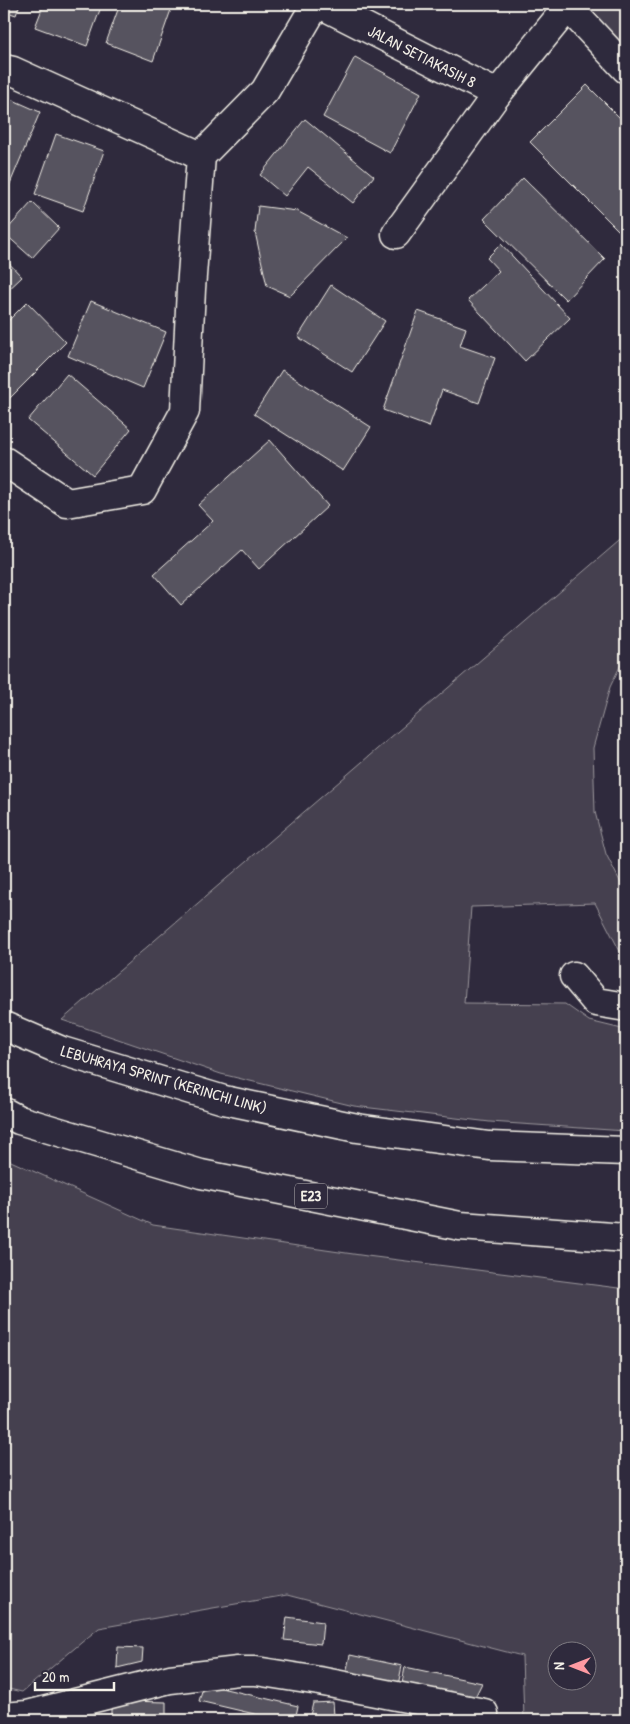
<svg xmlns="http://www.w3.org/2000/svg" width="630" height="1724" font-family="'Patrick Hand',sans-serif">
<rect width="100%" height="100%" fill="#2f2a3d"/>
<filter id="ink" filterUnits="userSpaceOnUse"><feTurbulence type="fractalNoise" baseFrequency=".02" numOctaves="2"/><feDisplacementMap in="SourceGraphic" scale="10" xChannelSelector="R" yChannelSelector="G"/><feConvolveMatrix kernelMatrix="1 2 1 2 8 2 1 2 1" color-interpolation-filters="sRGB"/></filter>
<g filter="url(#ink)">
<!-- green -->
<g fill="#454050" stroke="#9c989c" fill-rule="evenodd">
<path d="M 592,4 L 626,4 L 626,57 L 585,14 Z"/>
<path d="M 626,535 L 626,654 L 610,687 L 593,748 L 595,812 L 606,854 L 626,893 L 626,963 L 595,903 L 471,907 L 464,1003 L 565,1004 L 589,1021 L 626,1030 L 626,1131 L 490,1122 L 354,1106 L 221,1074 L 62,1020 Z"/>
<path d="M 4,1158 L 153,1225 L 367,1256 L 626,1289 L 626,1720 L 524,1720 L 522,1656 L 287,1595 L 99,1628 L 22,1692 L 4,1688 ZM 558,1652 L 588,1652 L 588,1682 L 558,1682 Z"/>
</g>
<!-- building -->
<g fill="#56525f" stroke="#f4f1e8">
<path d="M 4,4 L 20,4 L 16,15 L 4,11 Z"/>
<path d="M 44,4 L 102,4 L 87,46 L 35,27 Z"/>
<path d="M 120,4 L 173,4 L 153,61 L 106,43 Z"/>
<path d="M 355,57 L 421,93 L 390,153 L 323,117 Z"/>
<path d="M 587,85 L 626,124 L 626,238 L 530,142 Z"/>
<path d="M 4,96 L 40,112 L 4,198 Z"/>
<path d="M 305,119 L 374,176 L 353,203 L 308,167 L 285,196 L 260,175 Z"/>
<path d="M 56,134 L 104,151 L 83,211 L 35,194 Z"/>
<path d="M 523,178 L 605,259 L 566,300 L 484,219 Z"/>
<path d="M 32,202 L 59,228 L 32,258 L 4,233 Z"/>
<path d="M 258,206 L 297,211 L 347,238 L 290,296 L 267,286 L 255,232 Z"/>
<path d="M 501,244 L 570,318 L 525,361 L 468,300 L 499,271 L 487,258 Z"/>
<path d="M 4,258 L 22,277 L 4,294 Z"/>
<path d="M 331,285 L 385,321 L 352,372 L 298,337 Z"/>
<path d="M 91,301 L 166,332 L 143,388 L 68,356 Z"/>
<path d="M 27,302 L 66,342 L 4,404 L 4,325 Z"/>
<path d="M 418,311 L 466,328 L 460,346 L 495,358 L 479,403 L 442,390 L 429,427 L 383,410 Z"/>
<path d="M 282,370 L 371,427 L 343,471 L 254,414 Z"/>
<path d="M 67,374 L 131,429 L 93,475 L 28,420 Z"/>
<path d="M 270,440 L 328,506 L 259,569 L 242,550 L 181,605 L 154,574 L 213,521 L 198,505 Z"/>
<path d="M 287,1617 L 323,1622 L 321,1644 L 284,1640 Z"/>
<path d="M 118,1647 L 143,1648 L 142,1662 L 117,1668 Z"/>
<path d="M 350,1655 L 402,1666 L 398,1685 L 346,1674 Z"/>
<path d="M 405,1667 L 482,1683 L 472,1703 L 401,1689 Z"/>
<path d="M 204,1684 L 298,1706 L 295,1720 L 280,1720 L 199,1701 Z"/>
<path d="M 125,1701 L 166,1702 L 166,1720 L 111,1720 L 111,1704 Z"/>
<path d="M 333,1702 L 334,1716 L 320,1717 L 319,1720 L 309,1720 L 313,1703 Z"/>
</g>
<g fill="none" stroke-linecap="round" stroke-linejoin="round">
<defs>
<g id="minor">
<path d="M 320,4 L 497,94"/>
<path d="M 568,7 L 626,69"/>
<path d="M 4,69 L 13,71 L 201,156"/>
<path d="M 396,234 L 497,94 L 570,4"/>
<path d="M 4,461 L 67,503 L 142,490 L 185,411 L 191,289 L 201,156 L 265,91 L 316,4"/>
<path d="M 574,976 L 596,1002 L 626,1007"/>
<path d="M 4,1717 L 27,1715 L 170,1679 L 238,1671 L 256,1671 L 319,1681 L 484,1713"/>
</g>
<g id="highway">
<path d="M 4,1026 L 62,1051 L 224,1100 L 357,1128 L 489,1146 L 626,1151"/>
<path d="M 4,1112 L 19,1120 L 201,1174 L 460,1226 L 626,1238"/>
</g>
</defs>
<!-- minor casing -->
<use href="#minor" stroke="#f4f1e8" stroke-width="31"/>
<!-- highway casing -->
<use href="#highway" stroke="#f4f1e8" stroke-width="31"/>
<!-- minor -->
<use href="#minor" stroke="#2f2a3d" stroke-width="28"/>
<!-- highway -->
<use href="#highway" stroke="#2f2a3d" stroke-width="28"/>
</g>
</g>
<g text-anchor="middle" stroke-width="4" stroke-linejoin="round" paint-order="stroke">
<!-- shield labels -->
<rect fill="#2f2a3d" stroke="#b9b5b5" stroke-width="1" x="295" y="1183.5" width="32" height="25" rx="4"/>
<g font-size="15" font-weight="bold" fill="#f4f1e8">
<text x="311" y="1201">E23</text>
</g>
<!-- street labels -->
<g font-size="16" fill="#f4f1e8" stroke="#2f2a3d">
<text transform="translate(422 56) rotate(27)" y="6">JALAN SETIAKASIH 8</text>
<text transform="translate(164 1079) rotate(16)" y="6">LEBUHRAYA SPRINT (KERINCHI LINK)</text>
</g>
</g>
<!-- margin -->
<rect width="630" height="1724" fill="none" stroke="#2f2a3d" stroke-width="20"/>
<rect x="10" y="10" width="610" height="1704" fill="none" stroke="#f4f1e8" stroke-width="2" filter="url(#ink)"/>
<!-- north arrow -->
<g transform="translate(572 1666) rotate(270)"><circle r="24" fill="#2f2a3d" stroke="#7e7a81"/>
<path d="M0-4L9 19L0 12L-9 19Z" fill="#ff9aa2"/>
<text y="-8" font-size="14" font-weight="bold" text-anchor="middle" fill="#f4f1e8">N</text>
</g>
<!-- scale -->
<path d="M35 1682v8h79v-8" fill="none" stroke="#f4f1e8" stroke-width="2.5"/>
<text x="42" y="1682" font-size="15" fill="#f4f1e8" stroke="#2f2a3d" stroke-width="4" paint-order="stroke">20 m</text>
</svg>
